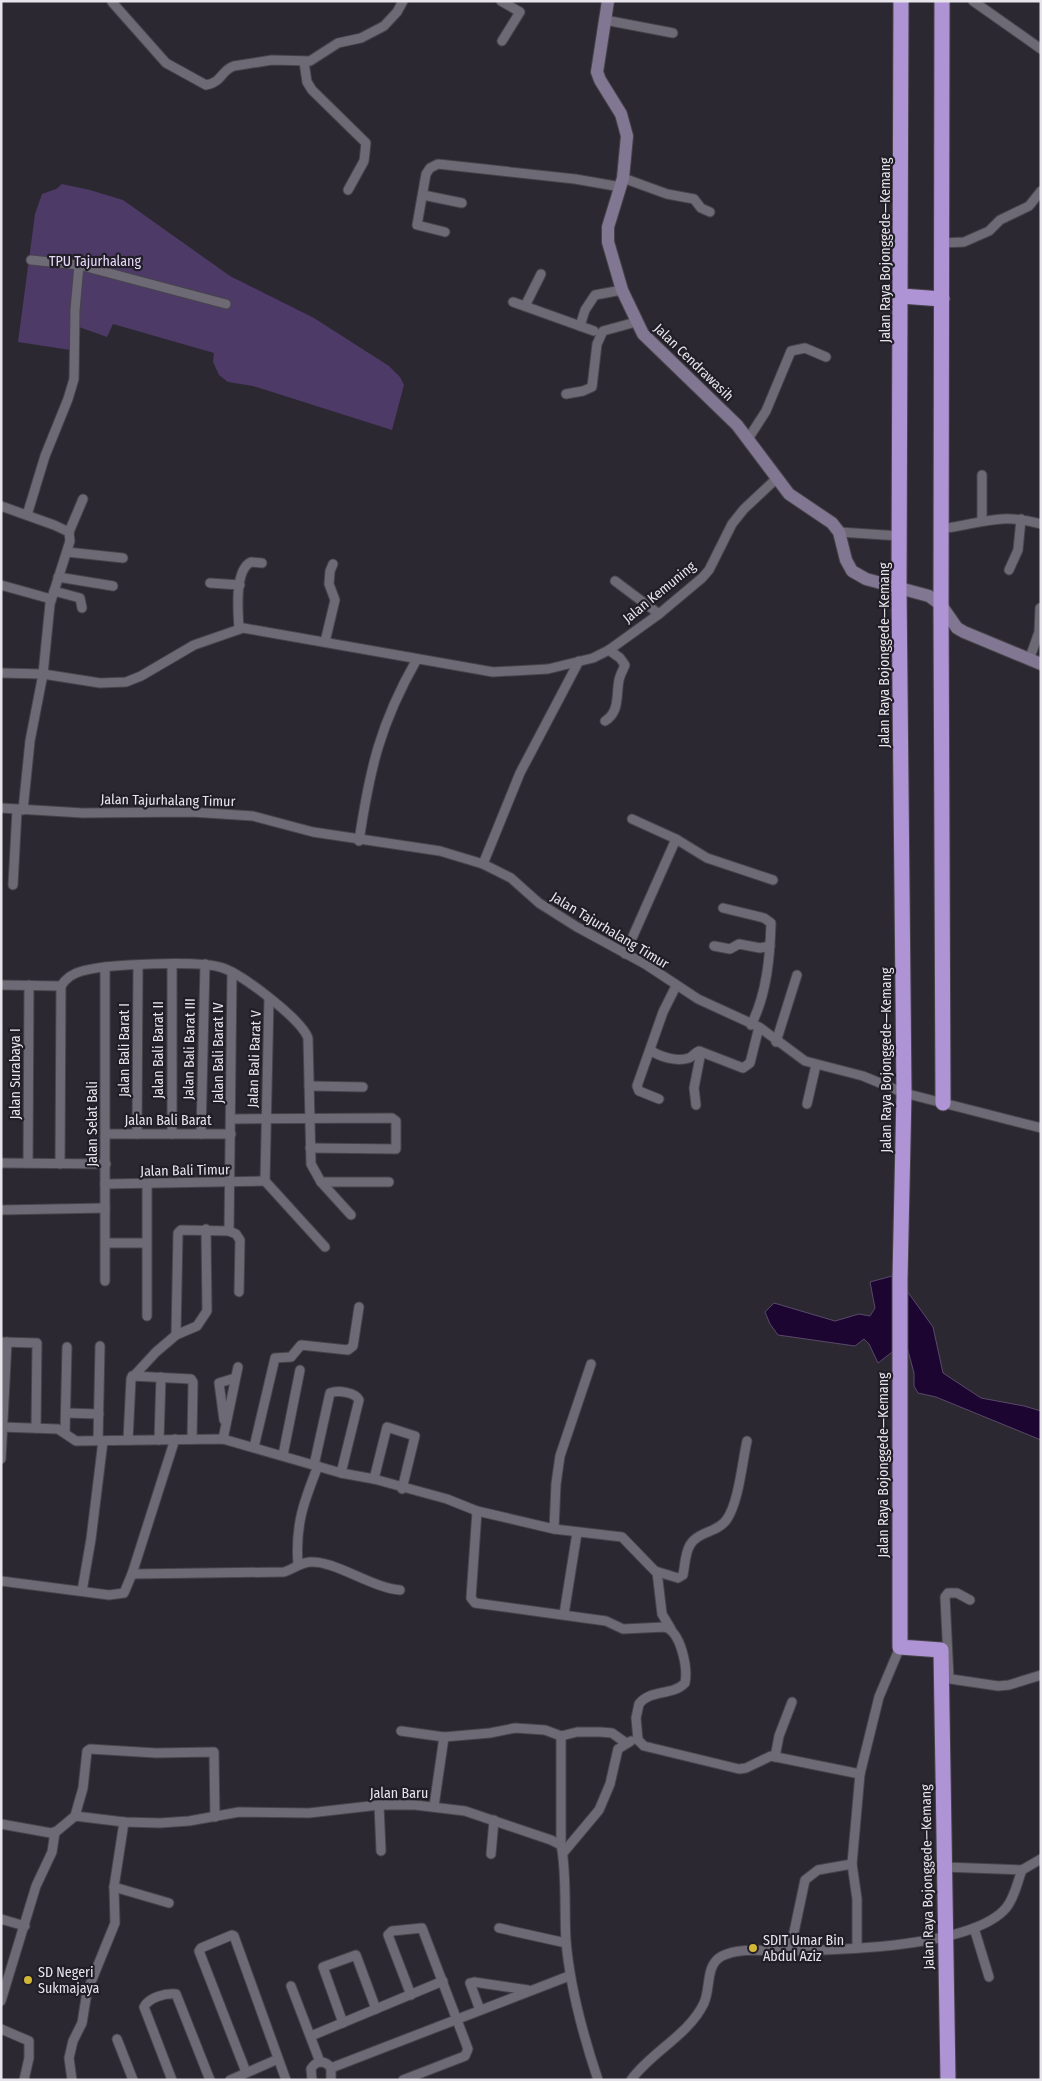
<svg xmlns="http://www.w3.org/2000/svg" width="1042" height="2081" font-family="'Fira Sans Condensed',sans-serif">
<rect width="100%" height="100%" fill="#2c2831"/>
<!-- green -->
<path fill="#4d3a66" d="M 62,184 L 90,190 L 123,200 L 230,276 L 314,318 L 389,366 L 400,377 L 404,385 L 392,430 L 253,386 L 228,382 L 219,375 L 213,362 L 214,353 L 113,324 L 107,337 L 79,327 L 77,351 L 18,342 L 35,214 L 42,194 L 56,189 Z"/>
<!-- water -->
<g fill="#1c0631" stroke="#594969">
<path d="M 892,1276 L 902,1279 L 900,1346 L 878,1363 L 869,1344 L 864,1339 L 855,1346 L 778,1335 L 770,1324 L 765,1312 L 774,1303 L 835,1321 L 859,1314 L 870,1316 L 875,1308 L 870,1282 Z"/>
<path d="M 907,1291 L 933,1327 L 943,1373 L 981,1398 L 1024,1406 L 1041,1411 L 1041,1440 L 936,1397 L 918,1393 L 914,1386 L 914,1373 L 907,1347 Z"/>
</g>
<g fill="none" stroke-linecap="round" stroke-linejoin="round">
<defs>
<g id="street">
<path d="M 501,1 L 520,12 L 502,41"/>
<path d="M 973,1 L 1041,49"/>
<path d="M 112,2 L 166,63 L 206,85 C 223,82 221,70 234,66 L 272,60 L 310,61 L 338,43 L 361,38 L 384,26 L 397,12 L 403,1"/>
<path d="M 605,20 L 673,33"/>
<path d="M 304,62 L 307,82 L 312,90 L 366,143 L 364,161 L 348,190"/>
<path d="M 623,178 L 667,194 L 694,199 L 701,208 L 710,212"/>
<path d="M 423,195 L 462,203"/>
<path d="M 445,232 L 417,225 L 426,174 L 430,168 L 438,164 L 575,179 L 621,187"/>
<path d="M 943,243 L 964,242 L 989,231 L 1000,220 L 1029,206 L 1041,191"/>
<path d="M 79,265 L 226,304"/>
<path d="M 513,302 L 594,331"/>
<path d="M 525,306 L 541,274"/>
<path d="M 580,326 L 585,310 L 595,295 L 622,290"/>
<path d="M 566,394 L 583,391 L 592,387 L 597,344 L 603,331 L 636,322"/>
<path d="M 748,439 L 766,411 L 791,351 L 805,348 L 826,357"/>
<path d="M 1,506 L 54,525 L 69,532"/>
<path d="M 27,515 L 45,456 L 68,399 L 74,379 L 75,310 L 79,265 L 31,260"/>
<path d="M 982,520 L 982,475"/>
<path d="M 941,529 C 981,524 998,512 1041,524"/>
<path d="M 839,532 L 900,536"/>
<path d="M 67,552 L 123,558"/>
<path d="M 1009,570 L 1018,550 L 1021,519"/>
<path d="M 58,577 L 113,586"/>
<path d="M 615,581 L 659,614"/>
<path d="M 210,583 L 240,585"/>
<path d="M 1,585 L 51,599"/>
<path d="M 54,591 L 80,598 L 82,608"/>
<path d="M 239,629 C 238,612 234,570 251,562 L 262,563"/>
<path d="M 325,642 L 335,600 L 329,584 L 330,571 L 333,564"/>
<path d="M 1029,660 L 1039,632 L 1040,608"/>
<path d="M 1,673 L 43,674 L 50,604 L 70,541 L 69,532 L 83,499"/>
<path d="M 605,721 C 620,712 616,695 619,680 C 620,675 623,670 625,665 L 620,658 L 609,650"/>
<path d="M 1,808 L 83,813 L 191,812 L 253,816 L 313,832 L 440,851 L 483,864 L 511,878 L 539,903 L 577,927 L 645,964 L 698,999 L 759,1027 L 805,1061 L 863,1076 L 904,1093 L 1041,1128"/>
<path d="M 23,810 L 30,741 L 43,674 L 100,683 L 126,682 L 141,676 L 194,645 L 243,628 L 493,672 L 548,669 L 593,658 L 609,650 L 659,614 L 702,578 L 709,570 L 732,524 L 744,509 L 776,479"/>
<path d="M 632,819 L 676,839"/>
<path d="M 359,841 C 370,768 380,724 417,659"/>
<path d="M 483,864 L 520,773 L 579,661"/>
<path d="M 13,885 L 17,810"/>
<path d="M 723,908 L 764,918 L 771,923 C 770,956 767,994 751,1025"/>
<path d="M 714,946 L 730,949 L 739,944 L 760,948 L 770,946"/>
<path d="M 625,954 L 676,839 L 707,858 L 773,880"/>
<path d="M 1,985 L 61,986"/>
<path d="M 61,986 C 66,978 74,973 82,971 C 107,964 201,960 223,968 C 243,975 301,1019 308,1038 L 311,1164 L 321,1182 L 351,1215"/>
<path d="M 269,998 L 265,1181 L 325,1247"/>
<path d="M 776,1042 L 797,975"/>
<path d="M 650,1050 C 660,1057 677,1062 689,1058 C 694,1056 694,1053 699,1051 L 743,1068 L 750,1063 L 759,1027"/>
<path d="M 309,1086 L 363,1087"/>
<path d="M 659,1099 L 639,1091 L 637,1086 L 663,1012 L 676,986"/>
<path d="M 807,1104 L 816,1065"/>
<path d="M 696,1105 L 694,1088 L 701,1052"/>
<path d="M 231,1119 L 392,1118 L 396,1121 L 396,1149 L 310,1148"/>
<path d="M 106,1134 L 231,1134"/>
<path d="M 137,1134 L 138,965"/>
<path d="M 172,1134 L 172,965"/>
<path d="M 201,1134 L 205,964"/>
<path d="M 1,1163 L 106,1164"/>
<path d="M 28,1163 L 29,985"/>
<path d="M 60,1164 L 61,986"/>
<path d="M 321,1182 L 389,1182"/>
<path d="M 105,1184 L 265,1181"/>
<path d="M 147,1184 L 147,1316"/>
<path d="M 1,1210 L 105,1208"/>
<path d="M 229,1231 L 232,972"/>
<path d="M 106,1243 L 146,1243"/>
<path d="M 105,1281 L 105,967"/>
<path d="M 176,1335 L 197,1326 L 207,1311 L 206,1229"/>
<path d="M 1,1342 L 37,1343 L 36,1428"/>
<path d="M 132,1376 L 191,1379 L 193,1382 L 192,1439"/>
<path d="M 66,1413 L 99,1414"/>
<path d="M 224,1420 L 219,1383 L 235,1378"/>
<path d="M 1,1427 L 58,1429 L 76,1441 L 223,1439 L 341,1473 L 374,1479 L 447,1499 L 477,1511 L 554,1529 L 622,1537 L 655,1571 L 678,1578 L 683,1575 C 685,1565 685,1553 690,1545 C 698,1531 718,1533 727,1519 C 739,1501 742,1463 747,1441"/>
<path d="M 65,1432 L 67,1347"/>
<path d="M 223,1439 L 238,1367"/>
<path d="M 128,1440 L 131,1379 L 156,1352 L 176,1335 L 178,1233 L 181,1230 L 229,1231 L 236,1234 L 240,1240 L 239,1292"/>
<path d="M 159,1440 L 161,1377"/>
<path d="M 98,1441 L 100,1346"/>
<path d="M 254,1447 L 275,1358 L 291,1357 L 301,1345 L 348,1350 L 353,1346 L 359,1307"/>
<path d="M 283,1455 L 300,1370"/>
<path d="M 1,1459 L 7,1342"/>
<path d="M 314,1465 L 330,1393 C 338,1390 355,1392 359,1400 L 341,1473"/>
<path d="M 374,1479 L 387,1427 L 415,1436 L 402,1489"/>
<path d="M 477,1511 L 471,1598 L 475,1603 L 606,1621 L 623,1629 L 665,1627 C 681,1632 688,1668 685,1683 C 673,1696 650,1689 639,1704 L 636,1718 L 638,1740 L 644,1746 L 739,1769 L 746,1768 L 771,1756 L 860,1774"/>
<path d="M 554,1529 L 556,1484 L 560,1456 L 591,1364"/>
<path d="M 298,1564 C 295,1525 304,1501 318,1466"/>
<path d="M 657,1572 L 662,1614 L 671,1629"/>
<path d="M 132,1574 L 284,1572 C 294,1569 299,1563 310,1562 C 334,1560 372,1588 400,1590"/>
<path d="M 1,1581 L 109,1595 L 124,1593 L 132,1574 L 175,1439"/>
<path d="M 82,1591 L 91,1539 L 103,1441"/>
<path d="M 564,1614 L 577,1533"/>
<path d="M 944,1678 L 998,1686 L 1009,1685 L 1041,1675"/>
<path d="M 949,1678 L 945,1597 L 948,1593 L 957,1593 L 970,1600"/>
<path d="M 401,1731 L 444,1737 L 490,1733 L 515,1728 L 545,1730 L 561,1736 L 577,1732 L 600,1732 L 612,1733 L 626,1743"/>
<path d="M 561,1736 L 561,1845"/>
<path d="M 775,1757 L 779,1736 L 792,1702"/>
<path d="M 379,1805 L 381,1851"/>
<path d="M 434,1806 L 444,1737"/>
<path d="M 75,1816 L 83,1788 L 87,1751 L 90,1749 L 156,1753 L 214,1752 L 215,1817"/>
<path d="M 1,1824 L 51,1833 L 57,1831 L 75,1816 L 124,1822 L 160,1823 L 189,1821 L 239,1812 L 309,1813 L 379,1805 L 415,1805 L 465,1811 L 551,1840 L 561,1845 C 567,1872 564,1911 566,1941 C 570,1988 583,2035 598,2080"/>
<path d="M 563,1853 L 599,1810 L 610,1784 L 618,1749 L 631,1741"/>
<path d="M 491,1854 L 494,1820"/>
<path d="M 944,1867 L 1022,1870"/>
<path d="M 114,1887 L 169,1903"/>
<path d="M 1,1919 L 25,1926"/>
<path d="M 499,1928 L 566,1943"/>
<path d="M 974,1928 L 989,1977"/>
<path d="M 857,1948 L 857,1899 L 852,1864 L 860,1774 L 879,1697 L 900,1647"/>
<path d="M 790,1951 L 805,1880 L 818,1870 L 852,1864"/>
<path d="M 291,1986 L 320,2062"/>
<path d="M 1,2001 L 36,1886 L 52,1852 L 55,1832"/>
<path d="M 480,2010 L 470,1983 L 474,1982 L 528,1990"/>
<path d="M 343,2023 L 323,1967 L 356,1955 L 376,2009"/>
<path d="M 1,2029 L 29,2041 L 29,2058 L 24,2080"/>
<path d="M 311,2036 L 443,1981"/>
<path d="M 117,2039 L 133,2080"/>
<path d="M 331,2068 L 569,1976"/>
<path d="M 246,2072 L 199,1951 L 201,1948 L 232,1935 L 234,1936 L 286,2080"/>
<path d="M 72,2080 L 69,2058 L 73,2041 L 82,2023 L 87,1992 L 115,1923 L 114,1887 L 124,1822"/>
<path d="M 172,2080 L 144,2007 C 149,1997 166,1993 176,1994 L 210,2080"/>
<path d="M 230,2080 L 278,2059"/>
<path d="M 312,2080 L 311,2069 C 316,2060 325,2060 331,2068 L 331,2080"/>
<path d="M 403,2080 L 465,2056 L 468,2049 L 422,1928 L 392,1931 L 388,1935 L 411,1995"/>
<path d="M 631,2080 C 651,2052 689,2035 704,2003 C 711,1988 705,1965 722,1956 C 741,1946 770,1952 790,1951 C 840,1950 973,1947 1006,1908 C 1015,1897 1017,1883 1022,1870 L 1041,1859"/>
</g>
<path id="secondary" d="M 608,1 L 597,72 L 600,80 L 621,114 L 627,136 L 623,178 L 608,227 L 608,242 L 622,290 L 643,334 L 737,425 L 789,494 L 832,523 L 839,532 L 846,560 L 852,571 L 866,579 L 929,596 L 941,605 L 957,628 L 964,632 L 1041,664"/>
<g id="highway">
<path d="M 901,1 L 899,587 L 904,1093 L 900,1279 L 900,1647 L 941,1650 L 948,2080"/>
<path d="M 942,1 L 941,605 L 943,1103"/>
<path d="M 901,296 L 942,299"/>
</g>
</defs>
<!-- street casing -->
<use href="#street" stroke="#47444b" stroke-width="11"/>
<!-- secondary casing -->
<use href="#secondary" stroke="#47444b" stroke-width="14"/>
<!-- highway casing -->
<use href="#highway" stroke="#47444b" stroke-width="17"/>
<!-- street -->
<use href="#street" stroke="#6e6a75" stroke-width="9"/>
<!-- secondary -->
<use href="#secondary" stroke="#827792" stroke-width="12"/>
<!-- highway -->
<use href="#highway" stroke="#af94d5" stroke-width="15"/>
</g>
<!-- markers -->
<g fill="#d2b736" stroke="#221e27" stroke-width="2">
<circle cx="753" cy="1948" r="5"/>
<circle cx="28" cy="1980" r="5"/>
</g>
<g text-anchor="middle" stroke-width="4.5" stroke-linejoin="round" paint-order="stroke">
<!-- street labels -->
<g font-size="14" fill="#e7e5eb" stroke="#221e27">
<text transform="translate(885 250) rotate(-90)" y="5">Jalan Raya Bojonggede—Kemang</text>
<text transform="translate(694 362) rotate(44)" y="5">Jalan Cendrawasih</text>
<text transform="translate(659 592) rotate(-39)" y="5">Jalan Kemuning</text>
<text transform="translate(884 655) rotate(-90)" y="5">Jalan Raya Bojonggede—Kemang</text>
<text transform="translate(168 800) rotate(1)" y="5">Jalan Tajurhalang Timur</text>
<text transform="translate(610 930) rotate(31)" y="5">Jalan Tajurhalang Timur</text>
<text transform="translate(189 1049) rotate(-89)" y="5">Jalan Bali Barat III</text>
<text transform="translate(124 1050) rotate(-90)" y="5">Jalan Bali Barat I</text>
<text transform="translate(158 1050) rotate(-90)" y="5">Jalan Bali Barat II</text>
<text transform="translate(218 1053) rotate(-90)" y="5">Jalan Bali Barat IV</text>
<text transform="translate(254 1059) rotate(-88)" y="5">Jalan Bali Barat V</text>
<text transform="translate(886 1060) rotate(-90)" y="5">Jalan Raya Bojonggede—Kemang</text>
<text transform="translate(15 1074) rotate(-90)" y="5">Jalan Surabaya I</text>
<text x="168" y="1125">Jalan Bali Barat</text>
<text transform="translate(92 1124) rotate(-90)" y="5">Jalan Selat Bali</text>
<text transform="translate(185 1170) rotate(-1)" y="5">Jalan Bali Timur</text>
<text transform="translate(883 1465) rotate(-90)" y="5">Jalan Raya Bojonggede—Kemang</text>
<text x="399" y="1798">Jalan Baru</text>
<text transform="translate(927 1877) rotate(-91)" y="5">Jalan Raya Bojonggede—Kemang</text>
</g>
<!-- park labels -->
<g font-size="14" fill="#e5d9f9" stroke="#221e27">
<text x="95" y="266">TPU Tajurhalang</text>
</g>
<!-- poi labels -->
<g font-size="14" fill="#e7e5eb" stroke="#221e27" text-anchor="start">
<text x="763" y="1945">SDIT Umar Bin<tspan x="763" dy="16">Abdul Aziz</tspan></text>
<text x="38" y="1977">SD Negeri<tspan x="38" dy="16">Sukmajaya</tspan></text>
</g>
</g>
<!-- border -->
<rect width="1042" height="2081" fill="none" stroke="#e7e5eb" stroke-width="5"/>
</svg>
